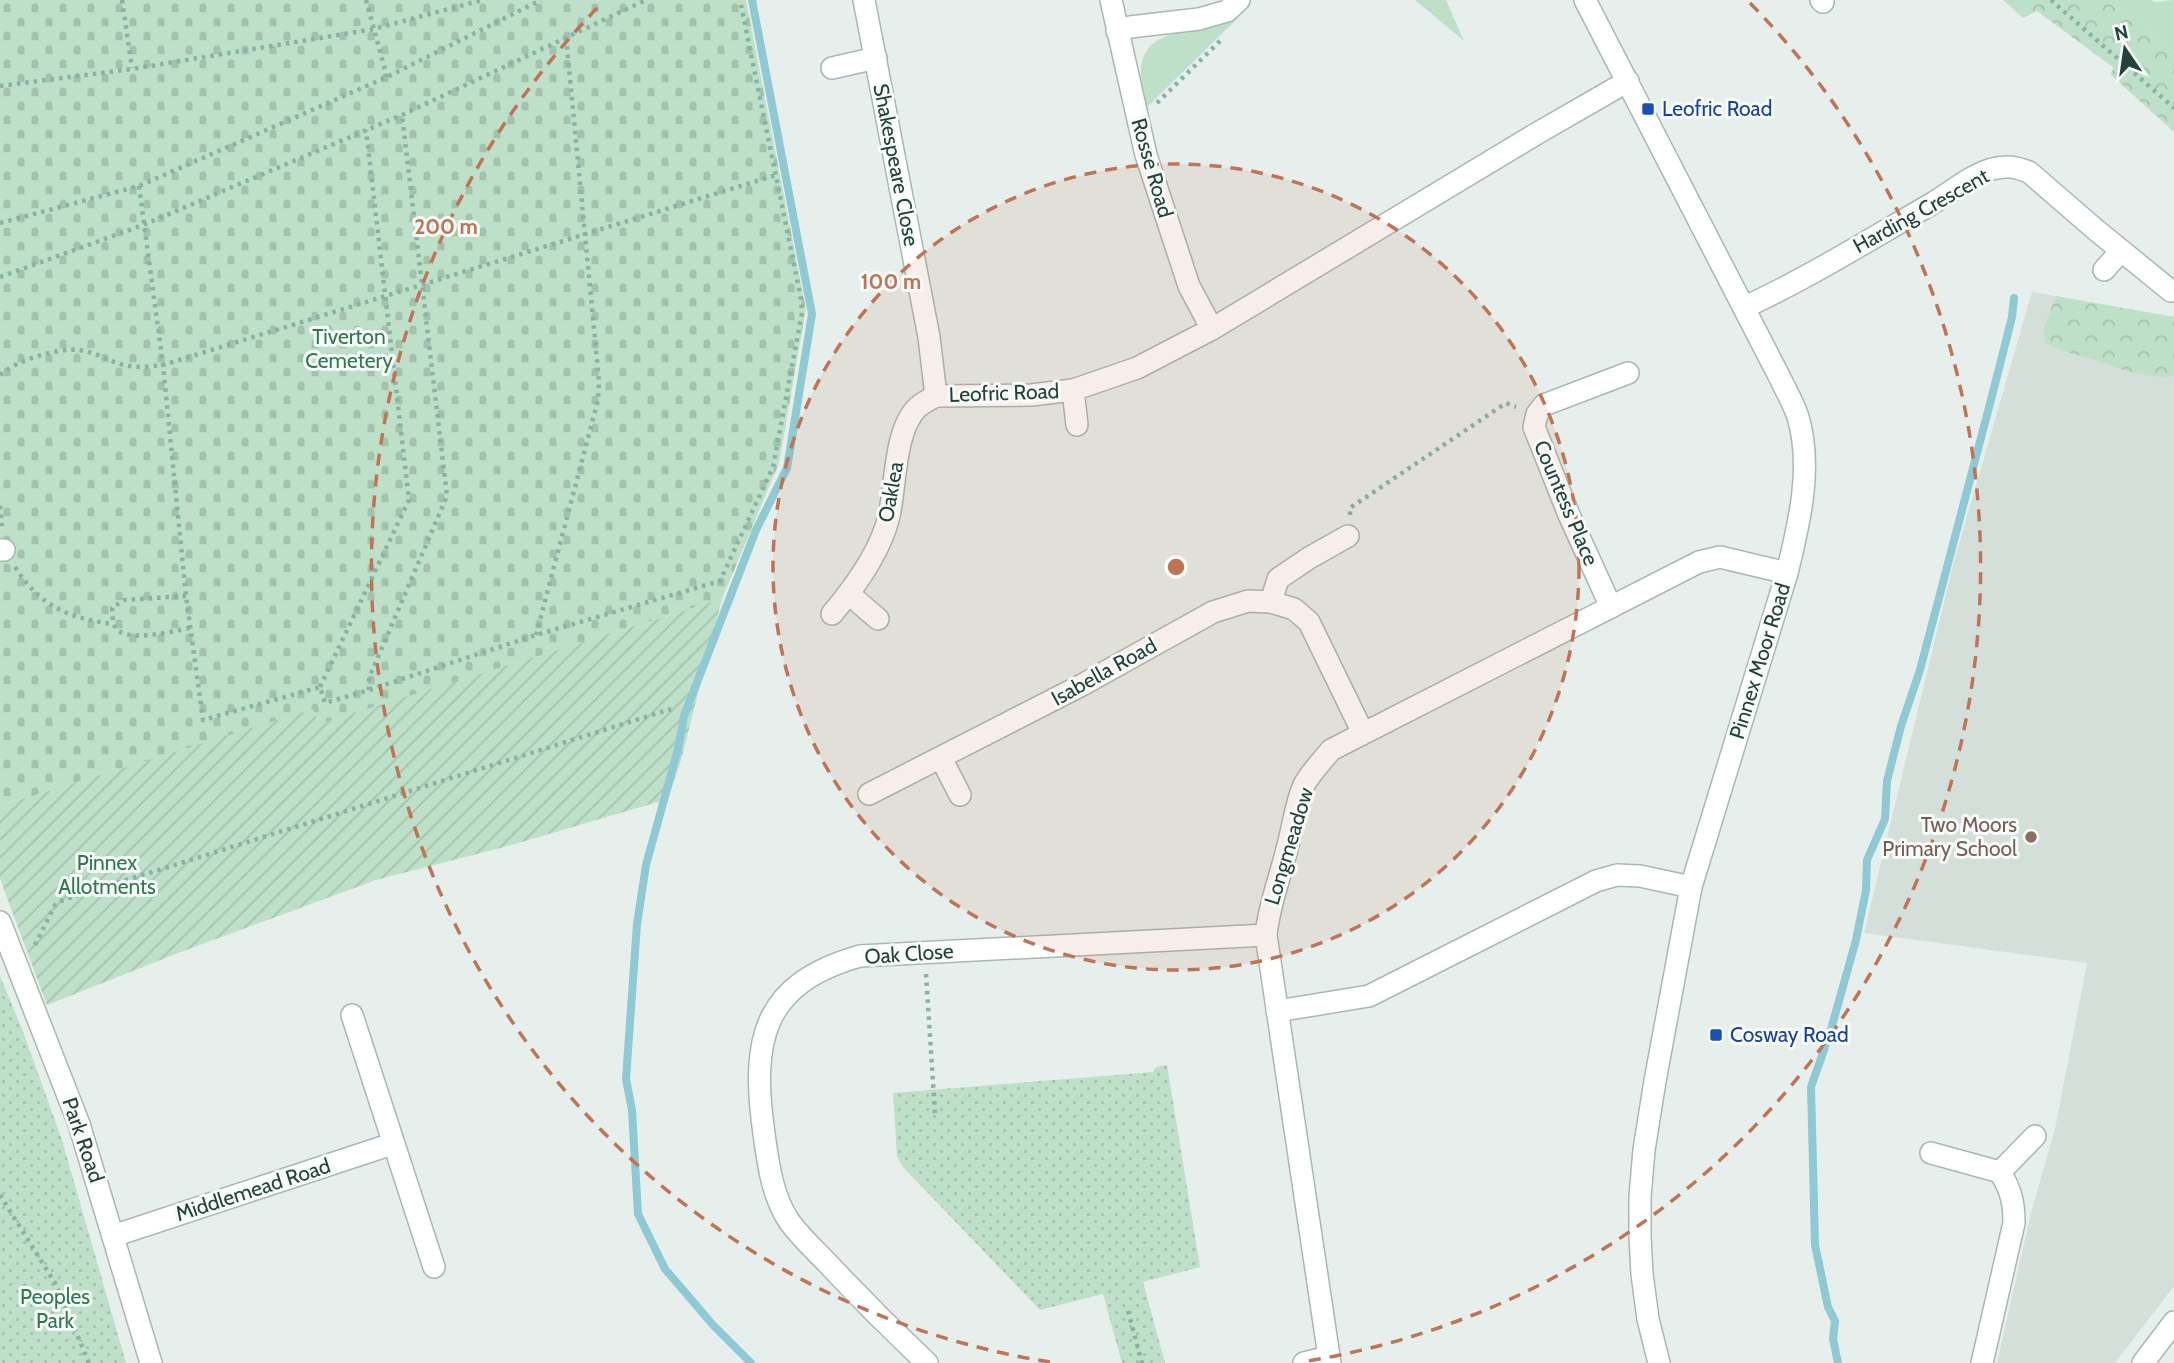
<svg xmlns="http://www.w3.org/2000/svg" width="2174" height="1363" font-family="Cabin,sans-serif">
<defs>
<pattern id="forest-crowns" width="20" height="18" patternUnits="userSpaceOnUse" patternTransform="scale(1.75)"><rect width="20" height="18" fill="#bfe0c8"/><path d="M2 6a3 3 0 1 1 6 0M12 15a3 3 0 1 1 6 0" fill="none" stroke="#a4c1ad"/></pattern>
<pattern id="cemetery-stones" width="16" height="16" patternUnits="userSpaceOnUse" patternTransform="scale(1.75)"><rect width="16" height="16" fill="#bfe0c8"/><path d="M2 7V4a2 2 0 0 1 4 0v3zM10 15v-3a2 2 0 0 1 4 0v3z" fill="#a4c1ad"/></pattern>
<pattern id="park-dots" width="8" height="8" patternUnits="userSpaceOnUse" patternTransform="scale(1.75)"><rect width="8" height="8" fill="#bfe0c8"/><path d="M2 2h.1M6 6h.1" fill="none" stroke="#a4c1ad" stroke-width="1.8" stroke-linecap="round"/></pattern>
<pattern id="garden-furrows" width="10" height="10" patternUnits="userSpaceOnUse" patternTransform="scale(1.75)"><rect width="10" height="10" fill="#bfe0c8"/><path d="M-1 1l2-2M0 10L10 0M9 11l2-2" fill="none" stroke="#a4c1ad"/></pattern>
</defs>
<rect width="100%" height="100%" fill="#e6efeb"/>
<!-- built -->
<path fill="#d4dfda" d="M 2032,292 L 2174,317 L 2174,1286 L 2115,1363 L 1997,1363 L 2031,1213 L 2055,1129 L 2087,963 L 1864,933 L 1953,565 Z"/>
<!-- grass -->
<g fill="#bfe0c8">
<path d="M 1415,0 L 1446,0 L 1464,41 Z"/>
<path d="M 2108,0 L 2150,0 L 2156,2 L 2174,0 L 2174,53 L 2166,44 L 2155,40 L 2142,22 L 2113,6 Z"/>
<path d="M 1240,16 L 1147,107 C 1145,95 1140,81 1141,69 C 1145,29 1187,33 1215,27 C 1224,25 1232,20 1240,16 Z"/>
</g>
<!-- forest -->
<g fill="url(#forest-crowns)">
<path d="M 2003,0 L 2108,0 L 2113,6 L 2142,22 L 2155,40 L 2166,44 L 2174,53 L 2174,132 L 2110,74 L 2114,68 L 2037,11 L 2023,18 Z"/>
<path d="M 2056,296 L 2174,317 L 2174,376 C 2146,380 2118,368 2092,359 C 2076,354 2060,352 2045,343 L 2044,327 Z"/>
</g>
<!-- cemetery -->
<path fill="url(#cemetery-stones)" d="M 0,0 L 746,0 L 806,309 L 779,463 L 722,599 L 317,725 L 313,710 L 0,806 Z"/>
<!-- park -->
<g fill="url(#park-dots)">
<path d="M 0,976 L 22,1029 L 62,1140 L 126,1363 L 0,1363 Z"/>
<path d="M 1167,1065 L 1200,1267 L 1143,1282 L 1165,1363 L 1122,1363 L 1103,1294 L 1040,1310 L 903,1167 L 897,1157 L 893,1093 L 1153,1072 L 1156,1067 Z"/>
</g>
<!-- garden -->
<path fill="url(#garden-furrows)" d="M 722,599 L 681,760 L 668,799 L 508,846 L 376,880 L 178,953 L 47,1005 L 0,879 L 0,806 L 313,709 L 318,724 Z"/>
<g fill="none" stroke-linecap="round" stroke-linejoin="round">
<!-- stream -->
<g stroke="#8ec9d4" stroke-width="8">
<path d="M 751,1363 L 713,1325 L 665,1269 L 638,1214 L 632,1110 L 626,1079 L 637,924 L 646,865 L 678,749 L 684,716 L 756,530 L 787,468 L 812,314 L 752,0"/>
<path d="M 1838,1363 L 1833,1339 L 1835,1321 L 1828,1307 L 1815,1245 L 1811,1087 L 1830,1033 L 1856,940 L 1866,890 L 1867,860 L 1885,819 L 1887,781 L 1901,726 L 1920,670 L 1993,392 L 2012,317 L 2014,298"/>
</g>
<defs>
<g id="minor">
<path d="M 864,0 L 929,337 L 936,396"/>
<path d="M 1111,0 L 1146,155 L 1189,286 L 1212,329"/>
<path d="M 1585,0 L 1780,378 C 1786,391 1794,404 1798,417 C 1813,468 1799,524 1787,573 L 1691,887 L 1655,1081 L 1644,1150 L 1640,1197 L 1640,1237 L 1642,1274 L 1648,1319 L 1659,1363"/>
<path d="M 1821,0 L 1823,2"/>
<path d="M 1117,31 L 1130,27 L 1199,19 L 1227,11 L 1239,0"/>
<path d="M 832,68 L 876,58"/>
<path d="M 2104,270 L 2121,251"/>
<path d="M 1745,307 C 1808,278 1867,241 1928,206 C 1949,194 1969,176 1992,169 C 2006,165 2016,167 2029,172 L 2096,230 L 2171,291"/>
<path d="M 1073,390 L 1077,425"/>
<path d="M 936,396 L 1031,395 L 1073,390 L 1137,368 L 1212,329 L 1536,134 L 1628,81"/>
<path d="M 0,550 L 4,550"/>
<path d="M 849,594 L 878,619"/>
<path d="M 1271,602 L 1294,609 L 1309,622 L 1363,733"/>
<path d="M 1611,607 L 1569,515 L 1534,427 L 1537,414 L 1544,405 L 1628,373"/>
<path d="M 832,614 C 854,588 881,550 889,516 C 896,486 894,429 918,407 C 923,403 930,399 936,396"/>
<path d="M 941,758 L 960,795"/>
<path d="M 869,794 L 1082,685 L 1213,612 L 1248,601 L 1271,602 L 1278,579 L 1309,558 L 1348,536"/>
<path d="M 0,922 L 79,1124 L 151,1363"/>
<path d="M 1277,1011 L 1369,996 L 1596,881 L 1617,875 L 1640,876 L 1691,887"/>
<path d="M 352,1015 L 434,1267"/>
<path d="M 1931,1153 L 2000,1172"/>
<path d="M 113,1236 L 392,1144"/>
<path d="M 927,1363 C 894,1332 863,1301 832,1268 C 818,1253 801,1238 789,1221 C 772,1196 768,1162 764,1134 C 751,1041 761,984 860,956 L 1266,935"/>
<path d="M 1304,1363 L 1329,1357"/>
<path d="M 1330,1363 L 1266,935 C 1269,905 1280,878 1287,849 C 1293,828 1295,805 1304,785 C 1311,772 1322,761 1331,750 L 1699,562 L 1720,557 L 1787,573"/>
<path d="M 1982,1363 L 2014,1223 C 2014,1202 2011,1190 2000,1172 L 2035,1136"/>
<path d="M 2143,1363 L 2174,1322"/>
</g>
</defs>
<!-- minor casing -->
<use href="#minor" stroke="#a8b8b2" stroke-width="24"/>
<!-- path -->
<g stroke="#86b3a5" stroke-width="4.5" stroke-dasharray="3.5 5" stroke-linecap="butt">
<path d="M 122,0 L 132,68"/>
<path d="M 366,0 L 387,77"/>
<path d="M 2051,0 L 2174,108"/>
<path d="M 0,86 L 132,69 L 374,29 L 482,0"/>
<path d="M 1157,103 L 1223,38"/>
<path d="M 139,186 L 163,365 L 186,596 L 203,720 L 320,687 L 325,703 L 369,690 L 536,635 L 720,581 L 773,467 L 802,313 L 801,299 L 740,0"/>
<path d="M 0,223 L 139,186 L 387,77 L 541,0"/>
<path d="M 0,277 L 143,225 L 402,115 L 646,0"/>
<path d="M 0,375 C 15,361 57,348 77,350 C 96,351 112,364 130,366 C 140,368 153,366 163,365 L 776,175"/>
<path d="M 0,506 L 2,526"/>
<path d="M 1350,515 L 1350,508 L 1506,403 L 1516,407"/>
<path d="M 15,567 C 41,607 68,618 113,624"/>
<path d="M 186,596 L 124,600 L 112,608 C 113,613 112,620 114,625 C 122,645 173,631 190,628"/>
<path d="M 536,635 L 598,400 L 599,381 L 566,37"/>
<path d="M 320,687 L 409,500 L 366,130"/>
<path d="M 369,690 L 369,678 L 447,496 L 402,115"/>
<path d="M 35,945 L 55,905 L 63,900 L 671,709"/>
<path d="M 926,974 L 935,1113"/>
<path d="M 0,1195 L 55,1283 L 89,1363"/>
<path d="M 1128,1311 L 1142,1363"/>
</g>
<!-- minor -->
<use href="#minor" stroke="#fff" stroke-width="21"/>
</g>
<!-- distance rings -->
<circle cx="1176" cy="567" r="403" fill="#c07456" fill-opacity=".12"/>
<g fill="none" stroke="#c07456" stroke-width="3.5" stroke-dasharray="12 9">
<circle cx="1176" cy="567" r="403"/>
<path d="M1050 1362A805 805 0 0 1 602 3M1750 3A805 805 0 0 1 1302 1362"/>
</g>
<!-- markers -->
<g fill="#1a4fb4" stroke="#f7fbf9" stroke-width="2.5">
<rect x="1641" y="102" width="14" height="14" rx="3.5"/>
<rect x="1709" y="1028" width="14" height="14" rx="3.5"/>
</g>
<circle fill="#8d6e63" stroke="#f7fbf9" stroke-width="2.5" cx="2031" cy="837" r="7"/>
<g text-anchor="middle" stroke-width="6" stroke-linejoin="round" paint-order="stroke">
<!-- transit labels -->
<g font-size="21" fill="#164399" stroke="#f7fbf9" text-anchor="start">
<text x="1662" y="116">Leofric Road</text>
<text x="1730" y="1042">Cosway Road</text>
</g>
<!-- street labels -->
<g font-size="21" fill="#24423a" stroke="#f7fbf9">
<text transform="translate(896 165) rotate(79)" y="7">Shakespeare Close</text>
<text transform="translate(1152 168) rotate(74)" y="7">Rosse Road</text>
<text transform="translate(1921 211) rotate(-29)" y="7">Harding Crescent</text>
<text transform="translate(1004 393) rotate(-2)" y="7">Leofric Road</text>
<text transform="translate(891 492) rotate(-80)" y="7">Oaklea</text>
<text transform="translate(1566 503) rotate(67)" y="7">Countess Place</text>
<text transform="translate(1760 661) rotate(-73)" y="7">Pinnex Moor Road</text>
<text transform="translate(1104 672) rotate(-29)" y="7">Isabella Road</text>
<text transform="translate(1289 846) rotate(-73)" y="7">Longmeadow</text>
<text transform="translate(909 954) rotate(-4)" y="7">Oak Close</text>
<text transform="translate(83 1140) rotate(71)" y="7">Park Road</text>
<text transform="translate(253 1190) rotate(-18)" y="7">Middlemead Road</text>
</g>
<!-- park labels -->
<g font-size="21" fill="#2d7a4b" stroke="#f7fbf9">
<text x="349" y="344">Tiverton<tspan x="349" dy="24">Cemetery</tspan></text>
<text x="107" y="870">Pinnex<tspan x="107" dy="24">Allotments</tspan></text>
<text x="55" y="1304">Peoples<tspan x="55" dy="24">Park</tspan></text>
</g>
<!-- education labels -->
<g font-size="21" fill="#785e54" stroke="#f7fbf9" text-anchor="end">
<text x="2017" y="832">Two Moors<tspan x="2017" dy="24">Primary School</tspan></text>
</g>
</g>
<circle cx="1176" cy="567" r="10" fill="#c07456" stroke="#f7fbf9" stroke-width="3.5"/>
<g font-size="21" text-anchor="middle" font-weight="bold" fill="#c07456" stroke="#f7fbf9" stroke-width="6" stroke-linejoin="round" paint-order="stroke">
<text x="446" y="234">200 m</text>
<text x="891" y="289">100 m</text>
</g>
<!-- north arrow -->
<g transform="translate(2125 49) rotate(347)" stroke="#f7fbf9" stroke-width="5" paint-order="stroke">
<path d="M0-5L12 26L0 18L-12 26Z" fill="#24423a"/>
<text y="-10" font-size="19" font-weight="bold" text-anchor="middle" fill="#24423a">N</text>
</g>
</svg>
